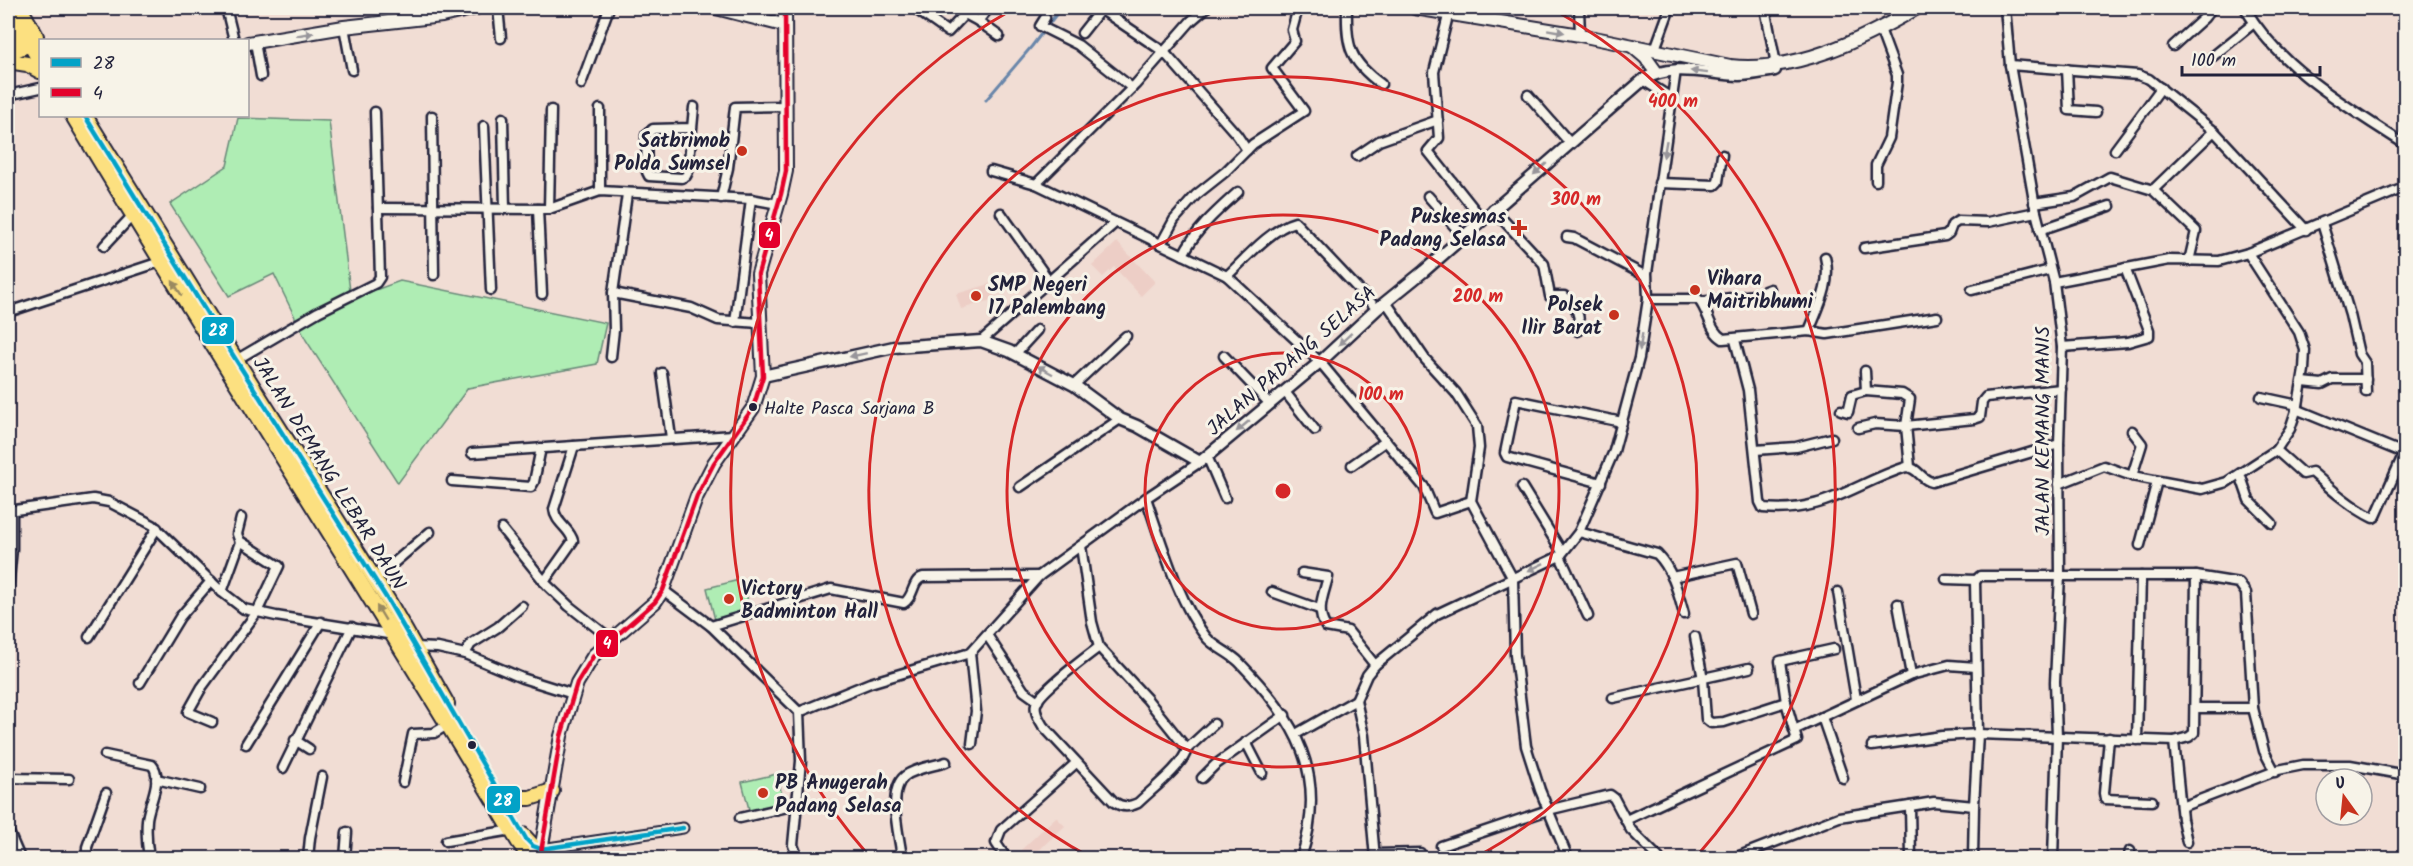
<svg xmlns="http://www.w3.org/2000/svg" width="2413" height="866" font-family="Kalam,sans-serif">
<rect width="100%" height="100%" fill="#f1ddd4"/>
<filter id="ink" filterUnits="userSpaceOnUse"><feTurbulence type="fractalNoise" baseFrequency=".0167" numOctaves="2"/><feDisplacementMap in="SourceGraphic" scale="12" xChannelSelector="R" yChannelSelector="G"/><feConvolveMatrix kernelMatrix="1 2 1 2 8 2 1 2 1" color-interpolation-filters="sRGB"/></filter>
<g filter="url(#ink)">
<!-- built -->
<g fill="#edcec6">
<path d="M 1117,242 L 1155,282 L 1141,296 L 1114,267 L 1103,277 L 1092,266 Z"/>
<path d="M 990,284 L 995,299 L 961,309 L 956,294 Z"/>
<path d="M 1056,817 L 1065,826 L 1030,858 L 1021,850 Z"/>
</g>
<!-- green -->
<g fill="#afedb4" stroke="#688878" stroke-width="1.5">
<path d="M 238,118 L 329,121 L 351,299 L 400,281 L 606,323 L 597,364 L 468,388 L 398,483 L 306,340 L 274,274 L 229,296 L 170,204 L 227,166 Z"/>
<path d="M 743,579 L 750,611 L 715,620 L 707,588 Z"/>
<path d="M 777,774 L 784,804 L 750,813 L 742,782 Z"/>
</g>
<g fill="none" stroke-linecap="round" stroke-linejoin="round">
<!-- stream -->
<path stroke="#6986aa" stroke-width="3" d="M 986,100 L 1032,46 L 1061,8"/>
<defs>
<g id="minor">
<path d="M 226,8 L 234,40"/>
<path d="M 432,8 L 432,17"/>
<path d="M 498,8 L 501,38"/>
<path d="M 914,8 L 948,32 L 965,14 L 978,21"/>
<path d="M 989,8 L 978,21 L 999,36"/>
<path d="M 1099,8 L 1164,52 L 1237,135 L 1247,150"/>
<path d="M 1206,8 L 1191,21 L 1135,85 L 1036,184 L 1227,276 L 1320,362 L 1424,487 L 1435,513 L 1471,501"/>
<path d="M 1347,8 C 1346,45 1349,61 1381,84"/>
<path d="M 1450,8 L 1434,72 L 1439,138 L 1428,151 L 1482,219"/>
<path d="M 1579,8 L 1580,35"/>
<path d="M 1765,8 L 1776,64"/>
<path d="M 2005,8 L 2010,65 L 2036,212 L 2054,282 L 2062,347 L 2059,444 L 2060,575 L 2055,682 L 2057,736 L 2053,858"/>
<path d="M 2245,8 C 2280,69 2348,107 2406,145"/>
<path d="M 1045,18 L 1040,26 L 1078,45 L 1132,88"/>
<path d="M 344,27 L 352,70"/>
<path d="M 1082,33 L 1101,9"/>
<path d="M 255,42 L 261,76"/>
<path d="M 2173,46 L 2204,18 L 2212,8"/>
<path d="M 1655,49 L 1670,8"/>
<path d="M 2212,57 L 2254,23"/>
<path d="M 2010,65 L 2138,75 L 2149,79 L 2214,131 L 2306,230"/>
<path d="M 2067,69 L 2069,110 L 2096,112"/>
<path d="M 1643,80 L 1673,99"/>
<path d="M 581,84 L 609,8"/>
<path d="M 8,95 L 40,88"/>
<path d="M 1528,95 L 1570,143"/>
<path d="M 432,116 L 434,275"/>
<path d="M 503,118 L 505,209"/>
<path d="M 484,126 L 491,290"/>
<path d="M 692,128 L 653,129 L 646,135 L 647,172 L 649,176 L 682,178 L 686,176 L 688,172 L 694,107"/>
<path d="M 2115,150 L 2161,88"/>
<path d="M 1357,156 L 1379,141 L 1438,120"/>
<path d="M 991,171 L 1036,184"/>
<path d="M 1876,181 L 1876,165 L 1889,138 L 1897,82 L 1897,75 L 1880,29"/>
<path d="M 1659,183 L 1715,185 L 1718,182 L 1722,155"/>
<path d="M 2153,190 L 2214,131"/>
<path d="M 600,191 L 600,109"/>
<path d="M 1428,196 L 1463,236"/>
<path d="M 721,198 L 728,168 L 735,107 L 786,106"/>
<path d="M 2034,203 L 2074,197 L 2110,177 L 2153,190 L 2196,231 L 2189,261"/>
<path d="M 378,208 L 549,209 L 600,191 L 751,199 L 778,204"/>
<path d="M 538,209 L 542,294"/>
<path d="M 549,209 L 551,110"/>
<path d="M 1493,209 L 1544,264 L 1550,296 L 1564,296 C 1577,306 1581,315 1578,331"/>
<path d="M 1001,213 L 1050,282"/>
<path d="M 2322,223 L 2350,315 L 2359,354 L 2365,363 L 2366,392"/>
<path d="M 2040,230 L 2110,206"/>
<path d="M 1567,237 L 1574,238 L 1646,276"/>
<path d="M 1161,244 L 1174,220 L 1196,195 L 1225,172 L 1253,144 L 1304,111 L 1272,68 L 1295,41 L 1292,30 L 1298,8"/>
<path d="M 104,246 L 133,215"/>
<path d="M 1864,248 L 1945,236 L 1949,233 L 1952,225 L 1958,221 L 1988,222 L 2036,212"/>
<path d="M 1183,255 C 1196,229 1217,211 1238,192"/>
<path d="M 1227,276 C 1244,260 1272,228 1295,222 L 1377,309"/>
<path d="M 2054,282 L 2169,260 L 2219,261 L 2248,253 L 2406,187"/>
<path d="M 1972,290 L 2050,270"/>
<path d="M 613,293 L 691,308 L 718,320 L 759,323"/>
<path d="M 1648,299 L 1698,299 C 1709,311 1709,331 1723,339 L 1809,331 L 1827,334 L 1937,317"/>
<path d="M 1386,302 L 1425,359 L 1456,393 L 1477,426 L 1479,448 L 1471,501 L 1513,579 L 1515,655 L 1526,746 L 1540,790 L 1568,858"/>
<path d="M 1701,302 L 1754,295 L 1770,289"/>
<path d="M 8,312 L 160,262"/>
<path d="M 735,322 L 751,199"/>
<path d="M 1809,331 C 1819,306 1832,283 1825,257"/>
<path d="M 1735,340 L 1748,390 L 1760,502 L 1763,508 C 1824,514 1853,484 1906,467 C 1918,467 1921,480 1932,482 L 2059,444"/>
<path d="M 981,341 L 1115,223"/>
<path d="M 2062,347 L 2128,342 L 2149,336 L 2149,330 L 2125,268"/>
<path d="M 1015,354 L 1037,330"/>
<path d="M 1224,356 L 1270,404"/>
<path d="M 611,357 L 614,330 L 613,293 L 627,194"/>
<path d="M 236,360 L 318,312 L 376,283 L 380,277 L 375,112"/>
<path d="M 1865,371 L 1866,391 L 1902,394 L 1910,399 L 1906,426 L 1910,467"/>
<path d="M 662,373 L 671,438"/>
<path d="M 2303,382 L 2322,384 L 2332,379 L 2366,379"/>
<path d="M 1074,385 L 1126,336"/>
<path d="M 1285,392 L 1315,430"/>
<path d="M 2261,397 L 2298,405"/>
<path d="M 2296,409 L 2406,454"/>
<path d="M 1841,410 L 1848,412 L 1852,395 L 1866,391"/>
<path d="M 1858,428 L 1875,424 L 1906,426 L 1974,419 L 1980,417 L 1982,402 L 1986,397 L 2061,389"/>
<path d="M 1755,450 L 1796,447 L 1832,438"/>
<path d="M 2276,450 L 2303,474 L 2312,472 C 2331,489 2349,506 2373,518 L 2376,516 L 2404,453"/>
<path d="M 472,453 L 733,435"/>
<path d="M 1207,456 L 1225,498"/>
<path d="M 1352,465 L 1386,441"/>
<path d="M 2240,474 L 2249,500 L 2272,523"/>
<path d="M 2132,476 L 2142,444 L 2132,431"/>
<path d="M 452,481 L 531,487 L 534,482 L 541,448"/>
<path d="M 1601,483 L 1507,457 L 1505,453 L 1516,400 L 1622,422"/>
<path d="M 2059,484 L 2104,466 L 2132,476 L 2202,489 L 2227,482 L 2276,450 L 2290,429 L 2298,405 L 2304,370 L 2305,350 L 2299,332 L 2248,253"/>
<path d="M 1020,487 L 1120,419"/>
<path d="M 1522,487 L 1562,552"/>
<path d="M 1146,498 C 1161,540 1178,602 1206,637 C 1214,647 1229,652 1239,662 C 1296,721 1329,774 1301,858"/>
<path d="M 8,511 L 93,499 L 109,502 L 153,525 L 222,592 L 244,609 L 276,616 L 394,635"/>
<path d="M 502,529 L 547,585 L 569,606 L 611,639"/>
<path d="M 1579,532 L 1657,554 C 1673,570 1678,593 1684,614"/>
<path d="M 2140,545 L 2157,481"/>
<path d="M 1081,546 L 1092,622 L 1099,647 L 1147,699 L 1187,749 C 1184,765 1150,791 1138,803 C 1129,807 1123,808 1114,802 L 1043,726 C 1039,719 1034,712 1036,704 C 1040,691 1086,657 1099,647"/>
<path d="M 1560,556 L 1588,616"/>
<path d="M 1302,573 L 1328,577 C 1324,594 1315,611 1326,627 L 1348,631 L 1375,665"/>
<path d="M 1672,577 L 1737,563 L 1751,614"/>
<path d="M 1946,579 L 1976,580"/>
<path d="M 374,580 L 430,532"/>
<path d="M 544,582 L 573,541 C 570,528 555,523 554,509 L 574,446"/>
<path d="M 8,589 L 12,549 L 12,510"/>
<path d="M 663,590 L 711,626 L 799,712 L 801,761 L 793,845 L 798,858"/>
<path d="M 222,592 L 240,542 L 237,534 L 241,518"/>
<path d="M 1272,592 L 1319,609"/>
<path d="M 1838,592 L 1856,699"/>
<path d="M 1898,604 L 1911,675"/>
<path d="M 711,626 L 831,589 L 904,603 C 915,596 911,581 923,577 L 1039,576"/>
<path d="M 987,635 L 1024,691 L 1038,701"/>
<path d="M 89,637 L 157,528"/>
<path d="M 1695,637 L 1703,679 L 1706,719 L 1711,723 L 1724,722 L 1786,702"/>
<path d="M 414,647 L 438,648 L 465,654 L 522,678 L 573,694"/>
<path d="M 970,653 L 976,711 L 972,744"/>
<path d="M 465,654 L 471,644 L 498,627 L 522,606"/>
<path d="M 140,683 L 180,617 L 211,581"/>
<path d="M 1613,698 L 1749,668"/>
<path d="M 2195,708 L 2253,708"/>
<path d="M 799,712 L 870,683 L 970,653 L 1039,576 L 1146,498 L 1200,462"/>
<path d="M 1822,717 L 1843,778"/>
<path d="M 212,722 L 188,712 L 202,687 L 257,612 L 279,566 L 240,541"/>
<path d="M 1794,730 L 1786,702 L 1780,661 L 1834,649"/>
<path d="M 1296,734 L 1356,700"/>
<path d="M 2109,738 L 2104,793 L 2105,799 L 2152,801"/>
<path d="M 295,740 L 309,749"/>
<path d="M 2137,740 L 2141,576"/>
<path d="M 2174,741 L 2182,819 L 2187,842"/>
<path d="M 1246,742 L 1262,773"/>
<path d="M 246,744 L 321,622"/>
<path d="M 1872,746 L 1942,736 L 1978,734 L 2174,741 L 2189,737 L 2194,733 L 2196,576"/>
<path d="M 1187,749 L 1214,724"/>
<path d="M 105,755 L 152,765 C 164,778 148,805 147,820 C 146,833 147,846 149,858"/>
<path d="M 283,768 L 352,627"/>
<path d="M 8,778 L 69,779"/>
<path d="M 1202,778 L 1215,765 L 1285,715"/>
<path d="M 156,779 L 200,789"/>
<path d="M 403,782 L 413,734 L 434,733 L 449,724"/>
<path d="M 2181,807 L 2278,770 L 2303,765 L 2350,765 L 2406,775"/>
<path d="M 740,818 L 796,805"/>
<path d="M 1626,820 L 1797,740 L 1794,730 L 1911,675 L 1949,665 L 1976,667"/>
<path d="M 8,830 L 20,858"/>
<path d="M 446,841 L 512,830"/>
<path d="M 1441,846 L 1548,810 L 1610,795 L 1614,798 L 1631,830 L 1659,858"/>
<path d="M 541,849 L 683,828"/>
<path d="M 1376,854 L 1420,853"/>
<path d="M 87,858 L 87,847 L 106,793"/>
<path d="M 308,858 L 310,838 L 322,777"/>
<path d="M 345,858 L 347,832"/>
<path d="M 902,858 C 900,837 886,791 905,776 C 915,768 934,766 946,762"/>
<path d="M 1006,858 L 996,843 L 1001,830 L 1076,763"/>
<path d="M 1375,858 L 1364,736 L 1356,700 L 1367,675 L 1375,665 L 1437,614 L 1560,556 L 1579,532 L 1614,451 L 1639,358 L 1648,299 L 1647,273 L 1676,70"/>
<path d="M 1734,858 L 1839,817 L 1910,806"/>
<path d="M 1911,858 L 1910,806 L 1934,802 L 1974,806 L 1978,734 L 1975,581 L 1980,576 L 2196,576 L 2239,583 L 2246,593 L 2253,708 L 2264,751 L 2275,772"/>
<path d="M 1973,858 L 1974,806"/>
<path d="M 2128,858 L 2130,851"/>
</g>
<path id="tertiary" d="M 763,376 L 894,347 L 981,341 L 1009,351 L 1074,385 L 1120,419 L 1137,426 L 1200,462 L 1320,362 L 1377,309 L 1424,271 L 1643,80 C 1672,62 1707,74 1739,75 C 1751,75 1763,72 1775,70"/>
<g id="secondary">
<path d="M 716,8 L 783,25"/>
<path d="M 1415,8 L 1580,35 L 1730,66 C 1795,73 1862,40 1917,8"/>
<path d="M 248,43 L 344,27 L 442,16 L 476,8"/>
<path d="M 1632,46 L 1646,58 L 1656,72"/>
<path d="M 540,856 L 561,736 L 577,683 L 594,655 L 655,602 L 663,590 L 697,496 L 714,463 L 753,408 L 763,376 L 758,274 L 781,194 L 786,171 L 785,8"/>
</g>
<g id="trunk">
<path d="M 8,8 L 40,61"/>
<path d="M 20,8 L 36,36"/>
<path d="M 8,42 L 32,28"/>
<path d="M 8,53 L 37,41"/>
<path d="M 8,61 L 27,64 L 40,71"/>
<path d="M 73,116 C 218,359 373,597 518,841 L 529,856 L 538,858"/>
<path d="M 85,116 L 236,360 L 389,602 L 447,704"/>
<path d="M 501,798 L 530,798 L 552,791"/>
<path d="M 523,835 L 533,846 L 541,849"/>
</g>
</defs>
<!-- minor casing -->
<use href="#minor" stroke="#22223b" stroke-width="13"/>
<!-- tertiary casing -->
<use href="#tertiary" stroke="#22223b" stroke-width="15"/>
<!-- secondary casing -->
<use href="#secondary" stroke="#22223b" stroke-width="16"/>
<!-- trunk casing -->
<use href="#trunk" stroke="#22223b" stroke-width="18"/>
<!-- minor -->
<use href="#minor" stroke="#f7f3e8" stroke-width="8"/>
<!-- tertiary -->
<use href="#tertiary" stroke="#f7f3e8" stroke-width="10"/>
<!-- secondary -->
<use href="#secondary" stroke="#f7f3e8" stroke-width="12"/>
<!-- trunk -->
<use href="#trunk" stroke="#fce080" stroke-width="14"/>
<defs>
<path id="bus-1" d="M 85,116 L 236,360 L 389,602 L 526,839 L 533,846 L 541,849 L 683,828"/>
<path id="bus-2" d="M 540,858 L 561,736 L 577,683 L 594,655 L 655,602 L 663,590 L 697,496 L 714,463 L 753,408 L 763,376 L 758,274 L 781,194 L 786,171 L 785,8"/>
</defs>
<!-- bus-1 casing -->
<use href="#bus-1" stroke="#f7f3e8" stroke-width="9"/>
<!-- bus-2 casing -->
<use href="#bus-2" stroke="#f7f3e8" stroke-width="9"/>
<!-- bus-1 -->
<use href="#bus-1" stroke="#02a2c7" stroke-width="4.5"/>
<!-- bus-2 -->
<use href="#bus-2" stroke="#e4002b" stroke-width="4.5"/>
</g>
<!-- one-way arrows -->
<defs><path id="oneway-solid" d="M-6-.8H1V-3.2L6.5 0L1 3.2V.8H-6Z" transform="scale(1.5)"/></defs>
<g fill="#97959a">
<use href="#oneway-solid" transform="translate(1556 31) rotate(10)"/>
<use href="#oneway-solid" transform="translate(305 34) rotate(-10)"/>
<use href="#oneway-solid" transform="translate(1699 72) rotate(-173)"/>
<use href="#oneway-solid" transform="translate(1665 149) rotate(100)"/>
<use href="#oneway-solid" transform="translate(1540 169) rotate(139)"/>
<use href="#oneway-solid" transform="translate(1345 339) rotate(137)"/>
<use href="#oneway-solid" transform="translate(1641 342) rotate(99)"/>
<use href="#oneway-solid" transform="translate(858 355) rotate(168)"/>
<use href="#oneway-solid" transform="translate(1045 370) rotate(-152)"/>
<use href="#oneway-solid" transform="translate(1243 426) rotate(140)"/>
<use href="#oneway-solid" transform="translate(1536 567) rotate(154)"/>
</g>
<g fill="#9a8a61">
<use href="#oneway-solid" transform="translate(177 288) rotate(-123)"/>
<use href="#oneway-solid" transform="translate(381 613) rotate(-121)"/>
</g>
</g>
<!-- distance rings -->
<g fill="none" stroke="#d62828" stroke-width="3">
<circle cx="1283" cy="491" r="138"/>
<circle cx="1283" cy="491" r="276"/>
<path d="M1092 858A414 414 0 1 1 1474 858"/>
<path d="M870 857A552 552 0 0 1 1015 8M1551 8A552 552 0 0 1 1696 857"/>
</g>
<!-- markers -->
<g fill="#c8321e" stroke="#f7f3e8" stroke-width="2">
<circle cx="742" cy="151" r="6"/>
<path d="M1516 219h6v6h6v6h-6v6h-6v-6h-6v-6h6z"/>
<circle cx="1695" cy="290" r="6"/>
<circle cx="976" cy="296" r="6"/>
<circle cx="1614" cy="315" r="6"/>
<circle cx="729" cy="599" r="6"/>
<circle cx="763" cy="793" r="6"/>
</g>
<g fill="#22223b" stroke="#f7f3e8" stroke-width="2">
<circle cx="753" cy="407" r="5"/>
<circle cx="472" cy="745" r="5"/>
</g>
<g text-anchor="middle" stroke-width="6" stroke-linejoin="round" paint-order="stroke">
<!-- bus labels -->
<g font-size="18" fill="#22223b" stroke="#f7f3e8" text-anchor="start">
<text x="764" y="414">Halte Pasca Sarjana B</text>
</g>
<!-- poi labels -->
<g font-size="20" font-weight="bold" fill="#22223b" stroke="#f7f3e8" text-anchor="start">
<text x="730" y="147" text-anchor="end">Satbrimob<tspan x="730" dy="23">Polda Sumsel</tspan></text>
<text x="1506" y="223" text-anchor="end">Puskesmas<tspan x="1506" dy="23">Padang Selasa</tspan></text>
<text x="1707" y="285">Vihara<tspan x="1707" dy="23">Maitribhumi</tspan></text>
<text x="988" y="291">SMP Negeri<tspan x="988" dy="23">17 Palembang</tspan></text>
<text x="1602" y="311" text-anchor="end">Polsek<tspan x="1602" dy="23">Ilir Barat</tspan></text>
<text x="741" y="595">Victory<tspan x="741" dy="23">Badminton Hall</tspan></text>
<text x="775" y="789">PB Anugerah<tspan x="775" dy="23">Padang Selasa</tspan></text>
</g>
<!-- street labels -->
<g font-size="20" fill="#22223b" stroke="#f7f3e8">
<text transform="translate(1291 360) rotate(-41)" y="7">JALAN PADANG SELASA</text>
<text transform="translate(2042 431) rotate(-90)" y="7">JALAN KEMANG MANIS</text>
<text transform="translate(330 473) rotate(58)" y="7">JALAN DEMANG LEBAR DAUN</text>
</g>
</g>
<circle cx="1283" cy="491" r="9" fill="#d62828" stroke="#f7f3e8" stroke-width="3"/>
<g font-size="18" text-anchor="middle" font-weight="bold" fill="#d62828" stroke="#f7f3e8" stroke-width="6" stroke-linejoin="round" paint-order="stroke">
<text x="1673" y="107">400 m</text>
<text x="1576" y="205">300 m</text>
<text x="1478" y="302">200 m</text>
<text x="1381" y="400">100 m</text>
</g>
<g stroke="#f7f3e8" stroke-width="2">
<rect x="758" y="221" width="23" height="28" rx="6" fill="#e4002b"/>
<rect x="201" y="316" width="34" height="29" rx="6" fill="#02a2c7"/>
<rect x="595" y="629" width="24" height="29" rx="6" fill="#e4002b"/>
<rect x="486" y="785" width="35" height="29" rx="6" fill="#02a2c7"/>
</g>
<g font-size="16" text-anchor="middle" font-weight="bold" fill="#fff">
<text x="769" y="241">4</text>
<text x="218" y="336">28</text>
<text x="607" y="649">4</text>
<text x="503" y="806">28</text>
</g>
<!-- margin -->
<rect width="2413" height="866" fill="none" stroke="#f7f3e8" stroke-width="30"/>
<rect x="15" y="15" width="2383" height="836" fill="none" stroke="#22223b" stroke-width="2" filter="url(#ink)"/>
<!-- legend -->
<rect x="39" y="39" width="210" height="78" fill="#f7f3e8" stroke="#a29fa3" stroke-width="1.5"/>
<rect x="51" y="58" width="30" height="9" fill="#02a2c7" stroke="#a29fa3" stroke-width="1.5"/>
<text x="93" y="69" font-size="18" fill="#22223b">28</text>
<rect x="51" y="88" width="30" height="9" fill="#e4002b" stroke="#a29fa3" stroke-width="1.5"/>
<text x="93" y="99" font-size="18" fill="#22223b">4</text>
<!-- north arrow -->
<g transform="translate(2344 797) rotate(345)"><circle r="28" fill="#f7f3e8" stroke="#a29fa3" stroke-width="1.5"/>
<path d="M0-4.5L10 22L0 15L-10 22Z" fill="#c8321e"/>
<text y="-9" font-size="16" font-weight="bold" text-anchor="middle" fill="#22223b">U</text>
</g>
<!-- scale -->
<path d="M2182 66v9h138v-9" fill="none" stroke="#22223b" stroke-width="3"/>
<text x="2191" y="66" font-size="18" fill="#22223b" stroke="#f7f3e8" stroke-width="4.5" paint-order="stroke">100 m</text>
</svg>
